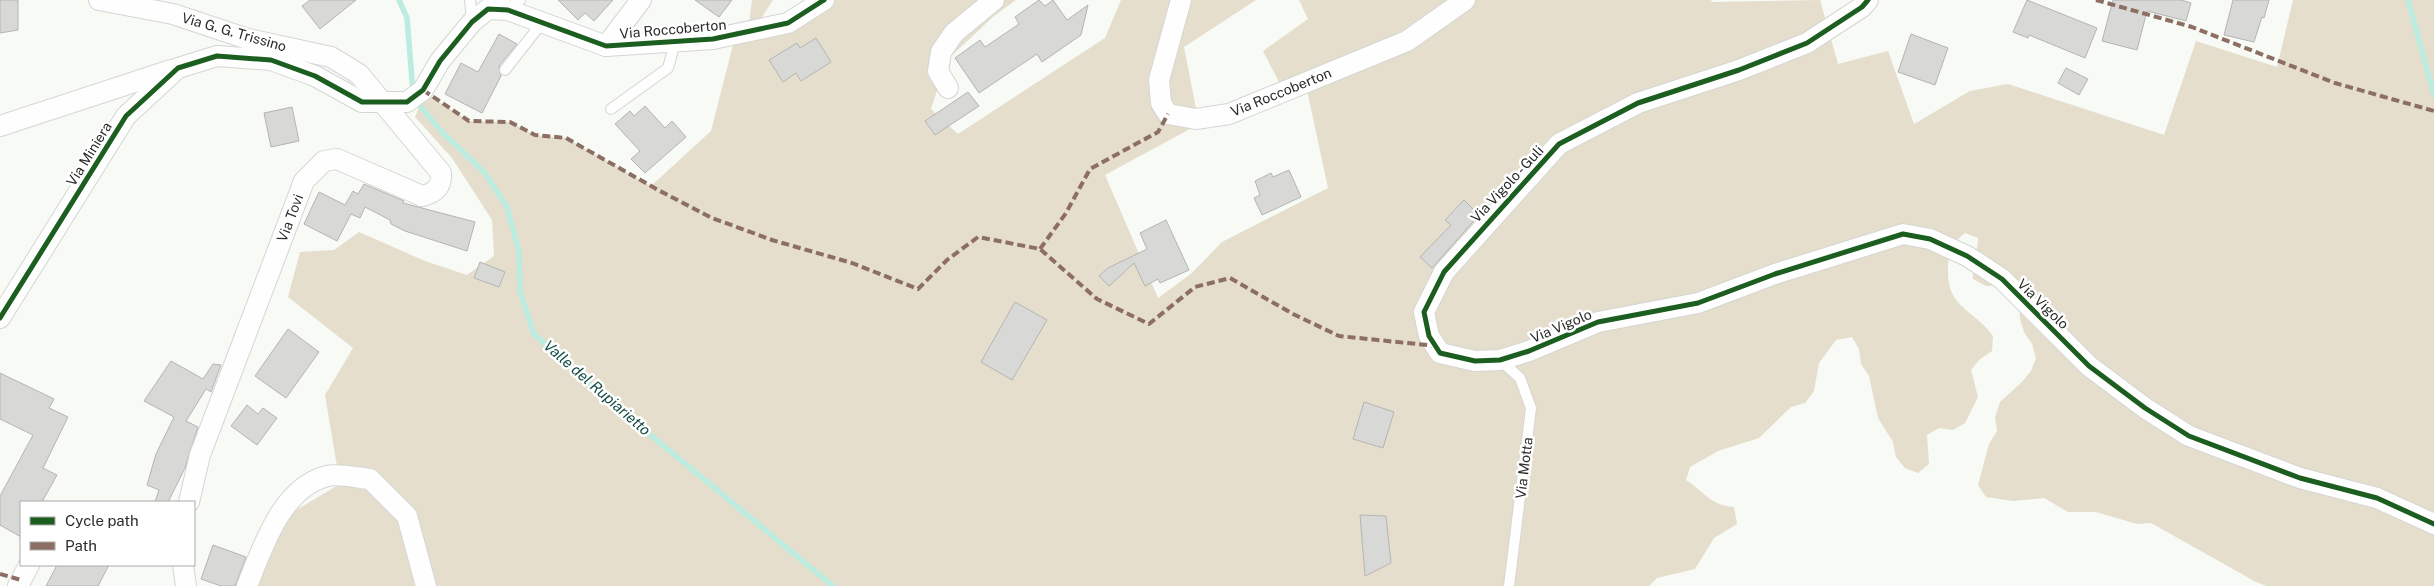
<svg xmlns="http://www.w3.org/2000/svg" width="2434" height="586" font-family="'Public Sans',sans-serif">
<rect width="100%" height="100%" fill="#f7faf5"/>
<!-- green -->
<g fill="#e5decc">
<path d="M 752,0 L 773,0 L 760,20 L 749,24 Z"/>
<path d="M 805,0 L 1016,0 L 994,16 L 947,60 L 931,109 L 958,134 L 1105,38 L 1121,0 L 1256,0 L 1184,47 L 1199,124 L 1105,175 L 1158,298 L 1192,273 L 1222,242 L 1328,188 L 1305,81 L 1279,82 L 1263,51 L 1308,19 L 1299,0 L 1711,0 L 1712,2 L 1820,0 L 1838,64 L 1888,51 L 1914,124 L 1970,91 L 2008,84 L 2164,135 L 2196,41 L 2277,67 L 2293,0 L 2434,0 L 2434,586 L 2267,586 L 2256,582 L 2151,523 L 2137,524 L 2096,512 L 2068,512 L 2044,498 L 2013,501 L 1986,497 L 1978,485 L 1989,444 L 1997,431 L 1995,417 L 2000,402 L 2022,382 L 2031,371 L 2036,358 L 2032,344 L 2024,332 L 2020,319 L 2019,304 L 1999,285 L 1986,286 L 1973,279 C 1972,264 1978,253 1978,238 L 1965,233 C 1952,244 1948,252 1948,269 C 1947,309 1973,308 1993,336 L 1992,351 L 1980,359 L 1971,370 L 1978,397 L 1965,423 L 1953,430 L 1939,428 L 1927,435 L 1929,464 L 1918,473 L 1905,468 L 1896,457 L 1893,442 L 1878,418 L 1869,376 L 1861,364 L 1859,349 L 1852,337 L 1836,340 L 1819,363 L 1814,391 L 1805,403 L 1791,407 L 1759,438 L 1718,451 L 1690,467 L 1686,480 C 1705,492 1709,505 1734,507 L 1737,524 L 1714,538 L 1695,569 L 1657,578 L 1649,586 L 243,586 L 271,525 L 340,484 L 325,395 L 353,348 L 288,297 L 300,252 L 334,250 L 359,232 L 425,261 L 467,275 L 494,256 L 492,220 L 452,158 L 415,117 L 425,93 L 469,121 L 510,122 L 535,135 L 566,138 L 651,186 L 711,131 L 733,45 Z"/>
</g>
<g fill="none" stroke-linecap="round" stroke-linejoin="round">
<!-- stream -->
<g stroke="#bcebe0" stroke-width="5.5">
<path d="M 399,0 L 407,18 L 413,92"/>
<path d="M 2408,0 L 2434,95"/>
<path d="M 416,101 L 440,130 L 485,173 L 507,207 L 519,252 L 520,291 L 534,334 L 595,389 L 833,586"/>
</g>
</g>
<!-- building -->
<g fill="#d8d9d6" stroke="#b4b5b2">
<path d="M 0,0 L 18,0 L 18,30 L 0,33 Z"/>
<path d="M 310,0 L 356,0 L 320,29 L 302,6 Z"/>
<path d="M 558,0 L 613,0 L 594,21 L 585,13 L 578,20 Z"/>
<path d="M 695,0 L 732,0 L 719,17 Z"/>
<path d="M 1039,0 L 1045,6 L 1053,0 L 1067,20 L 1088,5 L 1081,35 L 1042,62 L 1037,54 L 979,93 L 955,58 L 980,40 L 985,47 L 1019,24 L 1015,17 Z"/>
<path d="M 2027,0 L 2097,28 L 2085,58 L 2029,35 L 2028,38 L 2013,32 Z"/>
<path d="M 2113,0 L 2181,0 L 2191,3 L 2186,21 L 2147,11 L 2137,50 L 2102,41 Z"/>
<path d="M 2233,0 L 2269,0 L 2264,18 L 2262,17 L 2254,42 L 2224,35 Z"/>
<path d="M 499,34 L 517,44 L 499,66 L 501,76 L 482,113 L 445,94 L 461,63 L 478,72 Z"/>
<path d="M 1911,34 L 1948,48 L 1935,85 L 1898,72 Z"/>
<path d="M 816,38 L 831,62 L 801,81 L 796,73 L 783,82 L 769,60 L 797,43 L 800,48 Z"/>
<path d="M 2066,68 L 2088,79 L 2079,95 L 2058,83 Z"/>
<path d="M 968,92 L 979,106 L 935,135 L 925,121 Z"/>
<path d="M 645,106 L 665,128 L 672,121 L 686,137 L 645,173 L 631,159 L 640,151 L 615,124 L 630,111 L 634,116 Z"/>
<path d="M 292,107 L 299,141 L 271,147 L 264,113 Z"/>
<path d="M 1289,170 L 1301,197 L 1262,215 L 1254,198 L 1260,195 L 1255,181 L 1271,173 L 1273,177 Z"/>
<path d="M 364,184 L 404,201 L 403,203 L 475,222 L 467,251 L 405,231 L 391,224 L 390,220 L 365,207 L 360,218 L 351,214 L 337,241 L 304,224 L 319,192 L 345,205 L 353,191 L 358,194 Z"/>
<path d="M 1464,200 L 1479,215 L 1432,268 L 1420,257 L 1451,225 L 1445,220 Z"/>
<path d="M 1166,220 L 1189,270 L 1160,283 L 1158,279 L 1145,286 L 1134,263 L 1109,286 L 1099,276 L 1108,268 L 1147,249 L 1140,233 Z"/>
<path d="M 480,262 L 505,272 L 499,287 L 474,278 Z"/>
<path d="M 1015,302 L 1047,320 L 1012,380 L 981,362 Z"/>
<path d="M 288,329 L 319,352 L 286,398 L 255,376 Z"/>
<path d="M 171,361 L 203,379 L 213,364 L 221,365 L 211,392 L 206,389 L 186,421 L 198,427 L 185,468 L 168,502 L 155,502 L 159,490 L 147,485 L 156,454 L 174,417 L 144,401 Z"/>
<path d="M 0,373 L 54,399 L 49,408 L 68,417 L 43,468 L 57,475 L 42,502 L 21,502 L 21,537 L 0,525 L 0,496 L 33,435 L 0,419 Z"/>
<path d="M 1364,402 L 1394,412 L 1383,448 L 1353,439 Z"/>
<path d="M 247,405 L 258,414 L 263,408 L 277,418 L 257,445 L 231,426 Z"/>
<path d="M 1360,515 L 1386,516 L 1391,563 L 1365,576 Z"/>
<path d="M 213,545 L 246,557 L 235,586 L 221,586 L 201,579 Z"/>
<path d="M 57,565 L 109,565 L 98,586 L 46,586 Z"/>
</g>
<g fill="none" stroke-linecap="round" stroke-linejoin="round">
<defs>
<g id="lane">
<path d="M 470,0 L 472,21"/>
<path d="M 508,10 L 520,0"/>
<path d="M 505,70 L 541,24"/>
<path d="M 611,109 L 668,68 L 675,42"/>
<path d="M 1500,360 L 1520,378 L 1531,408 L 1509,586"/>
</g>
<g id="street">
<path d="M 99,0 L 173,14 L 248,39 L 331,57 L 359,74 L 441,173 C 442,187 435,193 422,196 L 337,159 L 324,161 L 304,181 L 200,455 L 189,502"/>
<path d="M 1181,0 L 1159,80 L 1161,103 L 1168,114 L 1196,119 L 1229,114 L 1407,41 L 1465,0"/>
<path d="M 1868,0 L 1862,7 L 1807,43 L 1739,70 L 1638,103 L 1559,144 L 1444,272 L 1424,312 L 1429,336 L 1440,353 L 1475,361 L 1500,360 L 1529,351 L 1598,322 L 1698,303 L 1775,274 L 1903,234 L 1930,239 L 1967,256 L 2002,279 L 2089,366 L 2145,408 L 2189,436 L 2300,478 L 2377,498 L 2434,524"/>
<path d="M 606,46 L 641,0"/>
<path d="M 948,88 L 938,71 L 941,52 L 954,33 L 994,0"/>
<path d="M 0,126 L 171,70"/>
<path d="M 0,318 L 126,116 L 178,68 L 217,56 L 271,60 L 315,76 L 362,102 L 407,102 L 423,90 L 440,61 L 472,22 L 488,9 L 508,10 L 606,46 L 713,39 L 788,23 L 824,0"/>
<path d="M 183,565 L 186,586"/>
<path d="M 18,586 L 29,565"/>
<path d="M 247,586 C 263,547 281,488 327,476 C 339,473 357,478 370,479 L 407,516 L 426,586"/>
</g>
</defs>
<!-- lane casing -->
<use href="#lane" stroke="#d4d6d3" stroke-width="12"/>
<!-- street casing -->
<use href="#street" stroke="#d4d6d3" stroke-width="22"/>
<!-- lane -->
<use href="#lane" stroke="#fefefe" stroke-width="10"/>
<!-- street -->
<use href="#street" stroke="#fefefe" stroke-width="20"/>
<!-- quiet -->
<g stroke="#8d6e63" stroke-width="4" stroke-dasharray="8 4" stroke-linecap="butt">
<path d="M 2096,0 L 2192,27 L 2335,83 L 2434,111"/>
<path d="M 423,90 L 469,121 L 510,122 L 535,135 L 566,138 L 660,191 L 712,218 L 772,240 L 852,263 L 918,289 L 947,260 L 978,237 L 1040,249 L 1097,299 L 1149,324 L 1195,287 L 1230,278 L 1293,314 L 1339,336 L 1436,346"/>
<path d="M 1040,249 L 1066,213 L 1090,169 L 1158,132 L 1168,114"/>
<path d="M 0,574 L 21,580"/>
</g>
<defs>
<g id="cycleway">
<path d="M 1868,0 L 1862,7 L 1807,43 L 1739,70 L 1638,103 L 1559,144 L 1444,272 L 1424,312 L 1429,336 L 1440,353 L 1475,361 L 1500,360 L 1529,351 L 1598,322 L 1698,303 L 1775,274 L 1903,234 L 1930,239 L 1967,256 L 2002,279 L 2089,366 L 2145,408 L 2189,436 L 2300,478 L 2377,498 L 2434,524"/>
<path d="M 0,318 L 126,116 L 178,68 L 217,56 L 271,60 L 315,76 L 362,102 L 407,102 L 423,90 L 440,61 L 472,22 L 488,9 L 508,10 L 606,46 L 713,39 L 788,23 L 824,0"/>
</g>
</defs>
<!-- cycleway casing -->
<use href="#cycleway" stroke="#fff" stroke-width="8"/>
<!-- cycleway -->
<use href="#cycleway" stroke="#1b5e20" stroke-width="5"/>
</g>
<g text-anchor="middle" stroke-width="5" stroke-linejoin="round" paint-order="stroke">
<!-- street labels -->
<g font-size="14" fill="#292b28" stroke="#fff">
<text transform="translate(673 29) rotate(-5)" y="5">Via Roccoberton</text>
<text transform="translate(234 32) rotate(16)" y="5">Via G. G. Trissino</text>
<text transform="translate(1281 92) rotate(-22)" y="5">Via Roccoberton</text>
<text transform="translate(89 154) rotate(-58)" y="5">Via Miniera</text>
<text transform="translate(1507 184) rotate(-47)" y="5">Via Vigolo - Guli</text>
<text transform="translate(290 218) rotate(-69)" y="5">Via Tovi</text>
<text transform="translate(2043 304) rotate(44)" y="5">Via Vigolo</text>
<text transform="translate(1561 326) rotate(-23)" y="5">Via Vigolo</text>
<text transform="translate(1524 468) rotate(-83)" y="5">Via Motta</text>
</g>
<!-- water labels -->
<g font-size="15" font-style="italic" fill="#134b43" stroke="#fff">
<text transform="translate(597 388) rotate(41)" y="5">Valle del Rupiarietto</text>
</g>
</g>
<!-- legend -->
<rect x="20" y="501" width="175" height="65" fill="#ffffff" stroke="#a9aaa9"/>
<rect x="30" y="517" width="25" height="8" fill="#1b5e20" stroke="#a9aaa9"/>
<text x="65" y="526" font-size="15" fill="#292b28">Cycle path</text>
<rect x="30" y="542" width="25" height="8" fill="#8d6e63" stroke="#a9aaa9"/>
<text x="65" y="551" font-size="15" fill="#292b28">Path</text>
</svg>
